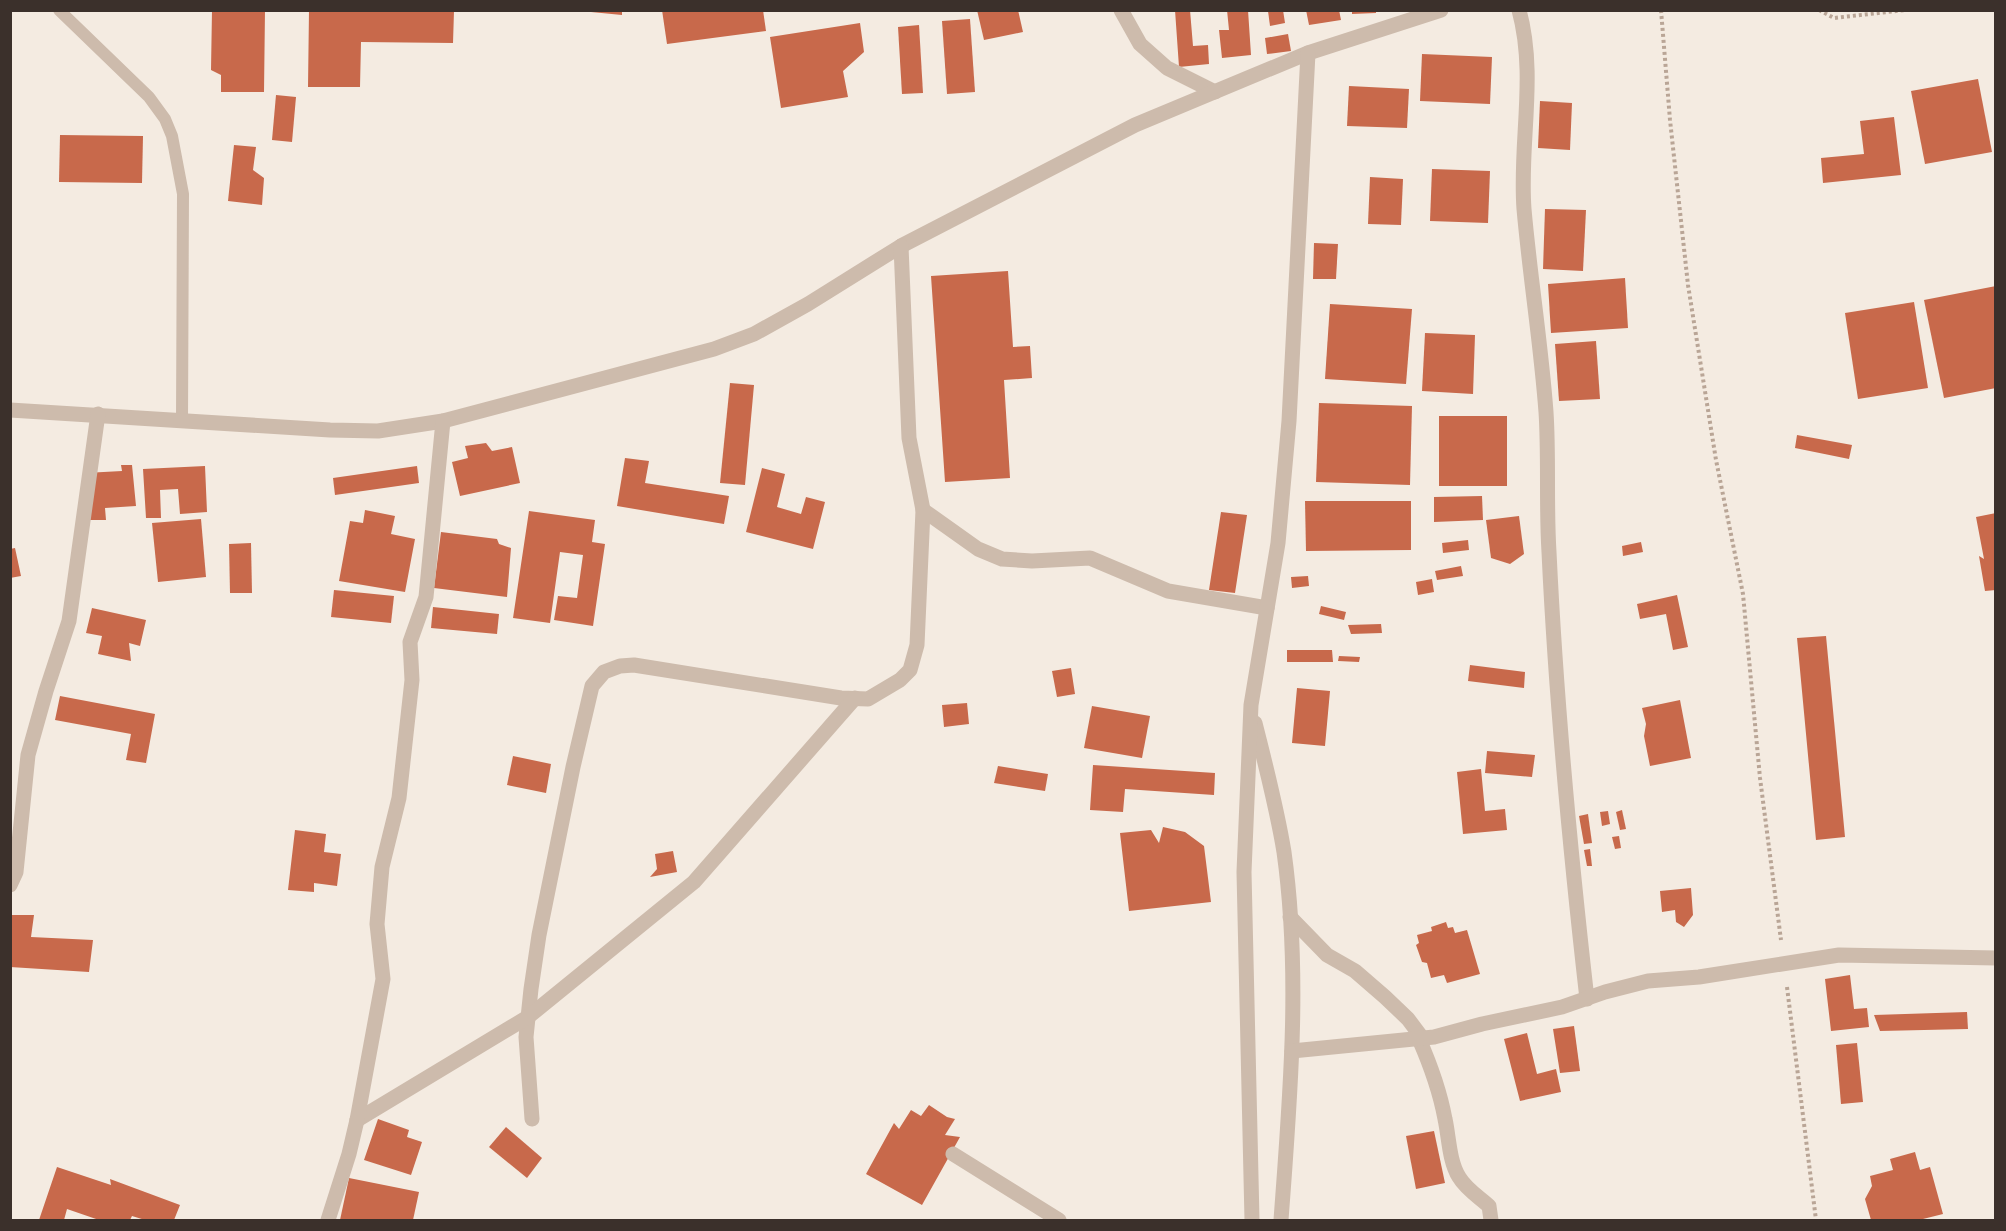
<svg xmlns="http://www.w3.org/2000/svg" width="2006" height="1231" font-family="Mulish,sans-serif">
<rect width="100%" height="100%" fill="#f4ebe1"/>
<!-- building -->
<g fill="#c8694b">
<path d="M 212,10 L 265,10 L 264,92 L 221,92 L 221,75 L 211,70 Z"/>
<path d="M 309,10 L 454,11 L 453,43 L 361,42 L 360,87 L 308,87 Z"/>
<path d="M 591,10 L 622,10 L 622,15 L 591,12 Z"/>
<path d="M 662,10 L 763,10 L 766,31 L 667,44 Z"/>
<path d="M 977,10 L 1018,10 L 1023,32 L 984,40 Z"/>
<path d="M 1175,10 L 1190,10 L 1193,46 L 1208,45 L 1209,64 L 1179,67 Z"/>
<path d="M 1227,10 L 1248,10 L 1251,55 L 1222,58 L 1219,30 L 1229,30 Z"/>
<path d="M 1271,10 L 1283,10 L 1285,23 L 1270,26 L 1268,11 Z"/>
<path d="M 1306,10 L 1339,10 L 1341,20 L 1309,25 Z"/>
<path d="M 1352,10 L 1376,10 L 1376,13 L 1352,14 Z"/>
<path d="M 970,19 L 975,92 L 947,94 L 942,21 Z"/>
<path d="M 860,23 L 864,52 L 843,71 L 848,97 L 781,108 L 770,37 Z"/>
<path d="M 919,25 L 923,93 L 902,94 L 898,27 Z"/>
<path d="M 1288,34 L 1291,51 L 1267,54 L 1265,38 Z"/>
<path d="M 1422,54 L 1492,57 L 1490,104 L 1420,101 Z"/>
<path d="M 1978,79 L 1992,152 L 1925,164 L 1911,91 Z"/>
<path d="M 1349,86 L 1409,89 L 1407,128 L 1347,126 Z"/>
<path d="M 276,95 L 296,97 L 292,142 L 272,140 Z"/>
<path d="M 1540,101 L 1572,103 L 1570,150 L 1538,148 Z"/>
<path d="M 1894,117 L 1901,175 L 1823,183 L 1821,158 L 1864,154 L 1860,121 Z"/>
<path d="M 60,135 L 143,136 L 142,183 L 59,182 Z"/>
<path d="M 234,145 L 256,147 L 253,170 L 264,178 L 262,205 L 228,201 Z"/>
<path d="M 1432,169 L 1490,171 L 1488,223 L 1430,221 Z"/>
<path d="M 1370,177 L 1403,179 L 1401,225 L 1368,224 Z"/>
<path d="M 1545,209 L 1586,210 L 1583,271 L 1543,269 Z"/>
<path d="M 1314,243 L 1338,244 L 1336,279 L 1313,279 Z"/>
<path d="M 1008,271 L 1013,347 L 1030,346 L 1032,378 L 1004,380 L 1010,478 L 945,482 L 931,276 Z"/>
<path d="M 1625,278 L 1628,328 L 1551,333 L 1548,284 Z"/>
<path d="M 1996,286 L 1996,388 L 1944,398 L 1924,300 Z"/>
<path d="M 1914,302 L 1928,388 L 1858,399 L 1845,313 Z"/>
<path d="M 1330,304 L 1412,309 L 1406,384 L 1325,379 Z"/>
<path d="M 1425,333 L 1475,335 L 1473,394 L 1422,391 Z"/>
<path d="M 1596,341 L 1600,399 L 1559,401 L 1555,344 Z"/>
<path d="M 730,383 L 754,385 L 745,485 L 720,483 Z"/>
<path d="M 1319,403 L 1412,406 L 1410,485 L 1316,482 Z"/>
<rect x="1439" y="416" width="68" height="70"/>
<path d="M 1797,435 L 1852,445 L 1849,459 L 1795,448 Z"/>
<path d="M 486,443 L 492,451 L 512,447 L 520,483 L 460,496 L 452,462 L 468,458 L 465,446 Z"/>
<path d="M 625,458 L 649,461 L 645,483 L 729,496 L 724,524 L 617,506 Z"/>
<path d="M 121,465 L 132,465 L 136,506 L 105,508 L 106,520 L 89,520 L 85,473 L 122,471 Z"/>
<path d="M 205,466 L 207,512 L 180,514 L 178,489 L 160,490 L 161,518 L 146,518 L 143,469 Z"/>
<path d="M 417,466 L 419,483 L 335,495 L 333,478 Z"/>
<path d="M 762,468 L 785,474 L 777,507 L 801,514 L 806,497 L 825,502 L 813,549 L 746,532 Z"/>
<path d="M 1482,496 L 1483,520 L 1434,522 L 1434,497 Z"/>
<path d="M 1305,501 L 1411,501 L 1411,550 L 1306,551 Z"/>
<path d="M 365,510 L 395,516 L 391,534 L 415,539 L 405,592 L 339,581 L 350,521 L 363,523 Z"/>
<path d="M 529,511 L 595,520 L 592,542 L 605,544 L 593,626 L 554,620 L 558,596 L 577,598 L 583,555 L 560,552 L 550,623 L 513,618 Z"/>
<path d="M 1221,512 L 1247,515 L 1235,593 L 1209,590 Z"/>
<path d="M 1996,513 L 1996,590 L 1985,591 L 1979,556 L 1984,559 L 1976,517 Z"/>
<path d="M 1519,516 L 1524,554 L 1510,564 L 1491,558 L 1486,520 Z"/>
<path d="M 201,519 L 206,577 L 158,582 L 152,523 Z"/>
<path d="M 441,532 L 497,539 L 499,544 L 511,548 L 507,597 L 434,588 Z"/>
<path d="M 1468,540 L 1469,550 L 1443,553 L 1442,543 Z"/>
<path d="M 1641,542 L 1643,552 L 1623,556 L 1622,546 Z"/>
<path d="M 251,543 L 252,593 L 230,593 L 229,544 Z"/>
<path d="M 15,548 L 21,576 L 10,578 L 10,549 Z"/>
<path d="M 1461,566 L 1463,576 L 1437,580 L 1435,571 Z"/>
<path d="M 1308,576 L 1309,586 L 1292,588 L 1291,577 Z"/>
<path d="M 1432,579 L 1434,592 L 1418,595 L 1416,582 Z"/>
<path d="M 334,590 L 394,596 L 391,623 L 331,617 Z"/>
<path d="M 1677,595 L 1688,647 L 1673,650 L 1666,614 L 1640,619 L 1637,604 Z"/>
<path d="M 1321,606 L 1346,612 L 1344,620 L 1319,614 Z"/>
<path d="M 433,607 L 499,614 L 497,634 L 431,628 Z"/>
<path d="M 92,608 L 146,620 L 140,646 L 129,643 L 131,661 L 98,654 L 102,636 L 86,633 Z"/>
<path d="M 1381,624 L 1382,633 L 1351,634 L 1348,625 Z"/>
<path d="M 1826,636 L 1845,837 L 1816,840 L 1797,638 Z"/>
<path d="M 1287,650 L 1332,650 L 1333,662 L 1287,662 Z"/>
<path d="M 1339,656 L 1360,657 L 1359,662 L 1338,661 Z"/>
<path d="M 1470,665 L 1525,672 L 1524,688 L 1468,681 Z"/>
<path d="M 1071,668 L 1075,694 L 1057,697 L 1052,671 Z"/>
<path d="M 1297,688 L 1330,691 L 1325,746 L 1292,743 Z"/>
<path d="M 60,696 L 155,714 L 146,763 L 126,760 L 131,734 L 55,720 Z"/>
<path d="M 1680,700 L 1691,758 L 1650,766 L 1644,736 L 1646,724 L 1642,708 Z"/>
<path d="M 967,703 L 969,724 L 944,727 L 942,705 Z"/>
<path d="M 1092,706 L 1150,716 L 1142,758 L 1084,748 Z"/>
<path d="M 1487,751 L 1535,755 L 1532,777 L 1485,773 Z"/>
<path d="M 513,756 L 551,764 L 546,793 L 507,785 Z"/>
<path d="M 1093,765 L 1215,773 L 1214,795 L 1125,789 L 1123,812 L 1090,810 Z"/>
<path d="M 998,766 L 1048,774 L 1045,791 L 994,783 Z"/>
<path d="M 1481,769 L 1485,811 L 1505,809 L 1507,830 L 1463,834 L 1457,772 Z"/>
<path d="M 1622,810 L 1626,829 L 1620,830 L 1616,812 Z"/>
<path d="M 1608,811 L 1610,824 L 1602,826 L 1600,812 Z"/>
<path d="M 1588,814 L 1592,843 L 1584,844 L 1579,816 Z"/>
<path d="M 1163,827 L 1185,832 L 1204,846 L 1211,902 L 1129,911 L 1120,833 L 1151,830 L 1159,843 Z"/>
<path d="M 295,830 L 326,834 L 324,852 L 341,854 L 337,886 L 314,883 L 314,892 L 288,890 Z"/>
<path d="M 1619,836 L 1621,848 L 1615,849 L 1612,837 Z"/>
<path d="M 1590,849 L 1592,866 L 1587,866 L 1584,850 Z"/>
<path d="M 673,851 L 677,872 L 650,877 L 657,869 L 655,854 Z"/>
<path d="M 1691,888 L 1693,915 L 1684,927 L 1676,922 L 1675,910 L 1662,912 L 1660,891 Z"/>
<path d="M 11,915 L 34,915 L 31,937 L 93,940 L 89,972 L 10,967 Z"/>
<path d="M 1446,922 L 1448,928 L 1453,927 L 1455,933 L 1467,930 L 1480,974 L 1447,983 L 1444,975 L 1431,978 L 1427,963 L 1422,962 L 1416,945 L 1419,943 L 1417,935 L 1432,931 L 1431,927 Z"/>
<path d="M 1850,975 L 1854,1009 L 1867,1008 L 1869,1027 L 1831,1031 L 1825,979 Z"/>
<path d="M 1967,1012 L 1968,1029 L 1880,1031 L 1874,1015 Z"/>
<path d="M 1574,1026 L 1580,1071 L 1560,1073 L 1553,1029 Z"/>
<path d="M 1527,1033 L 1537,1074 L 1556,1069 L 1561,1092 L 1520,1101 L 1504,1039 Z"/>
<path d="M 1857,1043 L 1863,1102 L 1841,1104 L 1836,1045 Z"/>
<path d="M 929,1105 L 947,1117 L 955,1119 L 945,1135 L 960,1137 L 922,1205 L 866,1174 L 894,1123 L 899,1129 L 911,1110 L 921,1116 Z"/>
<path d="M 378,1119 L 409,1130 L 407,1137 L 422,1142 L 411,1175 L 364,1160 Z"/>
<path d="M 506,1127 L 542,1158 L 527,1178 L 489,1147 Z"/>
<path d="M 1434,1131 L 1445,1183 L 1416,1189 L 1406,1136 Z"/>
<path d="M 1915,1152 L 1920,1170 L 1930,1167 L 1943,1214 L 1919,1220 L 1871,1220 L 1865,1199 L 1872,1186 L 1870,1176 L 1893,1170 L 1890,1159 Z"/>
<path d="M 57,1167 L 111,1185 L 110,1179 L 180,1205 L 174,1220 L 145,1220 L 132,1216 L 130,1220 L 99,1220 L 67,1209 L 64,1220 L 39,1220 Z"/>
<path d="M 349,1178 L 419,1192 L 413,1220 L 340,1220 Z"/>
</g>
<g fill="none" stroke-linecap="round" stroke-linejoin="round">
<!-- path -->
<g stroke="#b9a596" stroke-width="4" stroke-dasharray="3 3" stroke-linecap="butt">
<path d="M 1661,10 L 1670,120 L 1688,285 L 1716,460 L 1743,594 L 1760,778 L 1781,940"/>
<path d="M 1819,10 L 1834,18 L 1905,10"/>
<path d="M 1787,987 L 1816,1220"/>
</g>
<!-- lane -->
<path stroke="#cdbbac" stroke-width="12" d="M 59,10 L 149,97 L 165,119 L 172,136 L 183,194 L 182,419"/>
<!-- street -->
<g stroke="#cdbbac" stroke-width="15">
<path d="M 1121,10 L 1140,44 L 1167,68 L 1215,92"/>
<path d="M 1519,10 C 1537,76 1519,143 1524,209 C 1530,277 1541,344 1546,412 C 1549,458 1546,505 1549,552 C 1556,701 1570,850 1587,999"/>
<path d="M 10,410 L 330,430 L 378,431 L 443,421 L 714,349 L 754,334 L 808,304 L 901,246 L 1135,125 L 1308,53 L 1441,10"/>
<path d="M 923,510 L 978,549 L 1002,559 L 1032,561 L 1090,558 L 1168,591 L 1267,608"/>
<path d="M 1255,723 C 1266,766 1277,809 1284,852 C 1301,974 1290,1098 1281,1220"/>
<path d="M 10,885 L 16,872 L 28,755 L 46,691 L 69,621 L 98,414"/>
<path d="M 1290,917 L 1327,955 L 1355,971 L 1385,997 L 1408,1019 L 1423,1039"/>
<path d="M 1419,1039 C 1430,1064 1440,1092 1445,1119 C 1449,1137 1449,1161 1459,1177 C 1466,1189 1479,1197 1489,1206 L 1491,1220"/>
<path d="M 1292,1051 L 1434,1037 L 1482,1024 L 1562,1007 L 1605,992 L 1648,981 L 1699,977 L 1839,955 L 1996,958"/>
<path d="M 532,1119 L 526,1037 L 531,989 L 539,935 L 573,767 L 592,686 L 604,672 L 620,666 L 634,665 L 841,698 L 868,699 L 900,680 L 910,670 L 917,645 L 923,510 L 909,438 L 901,246"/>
<path d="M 357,1120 L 528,1017 L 694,882 L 855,698"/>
<path d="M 953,1154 L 1059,1220"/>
<path d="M 328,1220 L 349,1154 L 357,1120 L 383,979 L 377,924 L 382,867 L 399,798 L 412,680 L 410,642 L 426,597 L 443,421"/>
<path d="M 1252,1220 L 1244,872 L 1251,705 L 1278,543 L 1289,421 L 1308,53"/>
</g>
</g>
<!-- border -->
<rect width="2006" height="1231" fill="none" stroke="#3b302b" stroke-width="24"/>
</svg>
